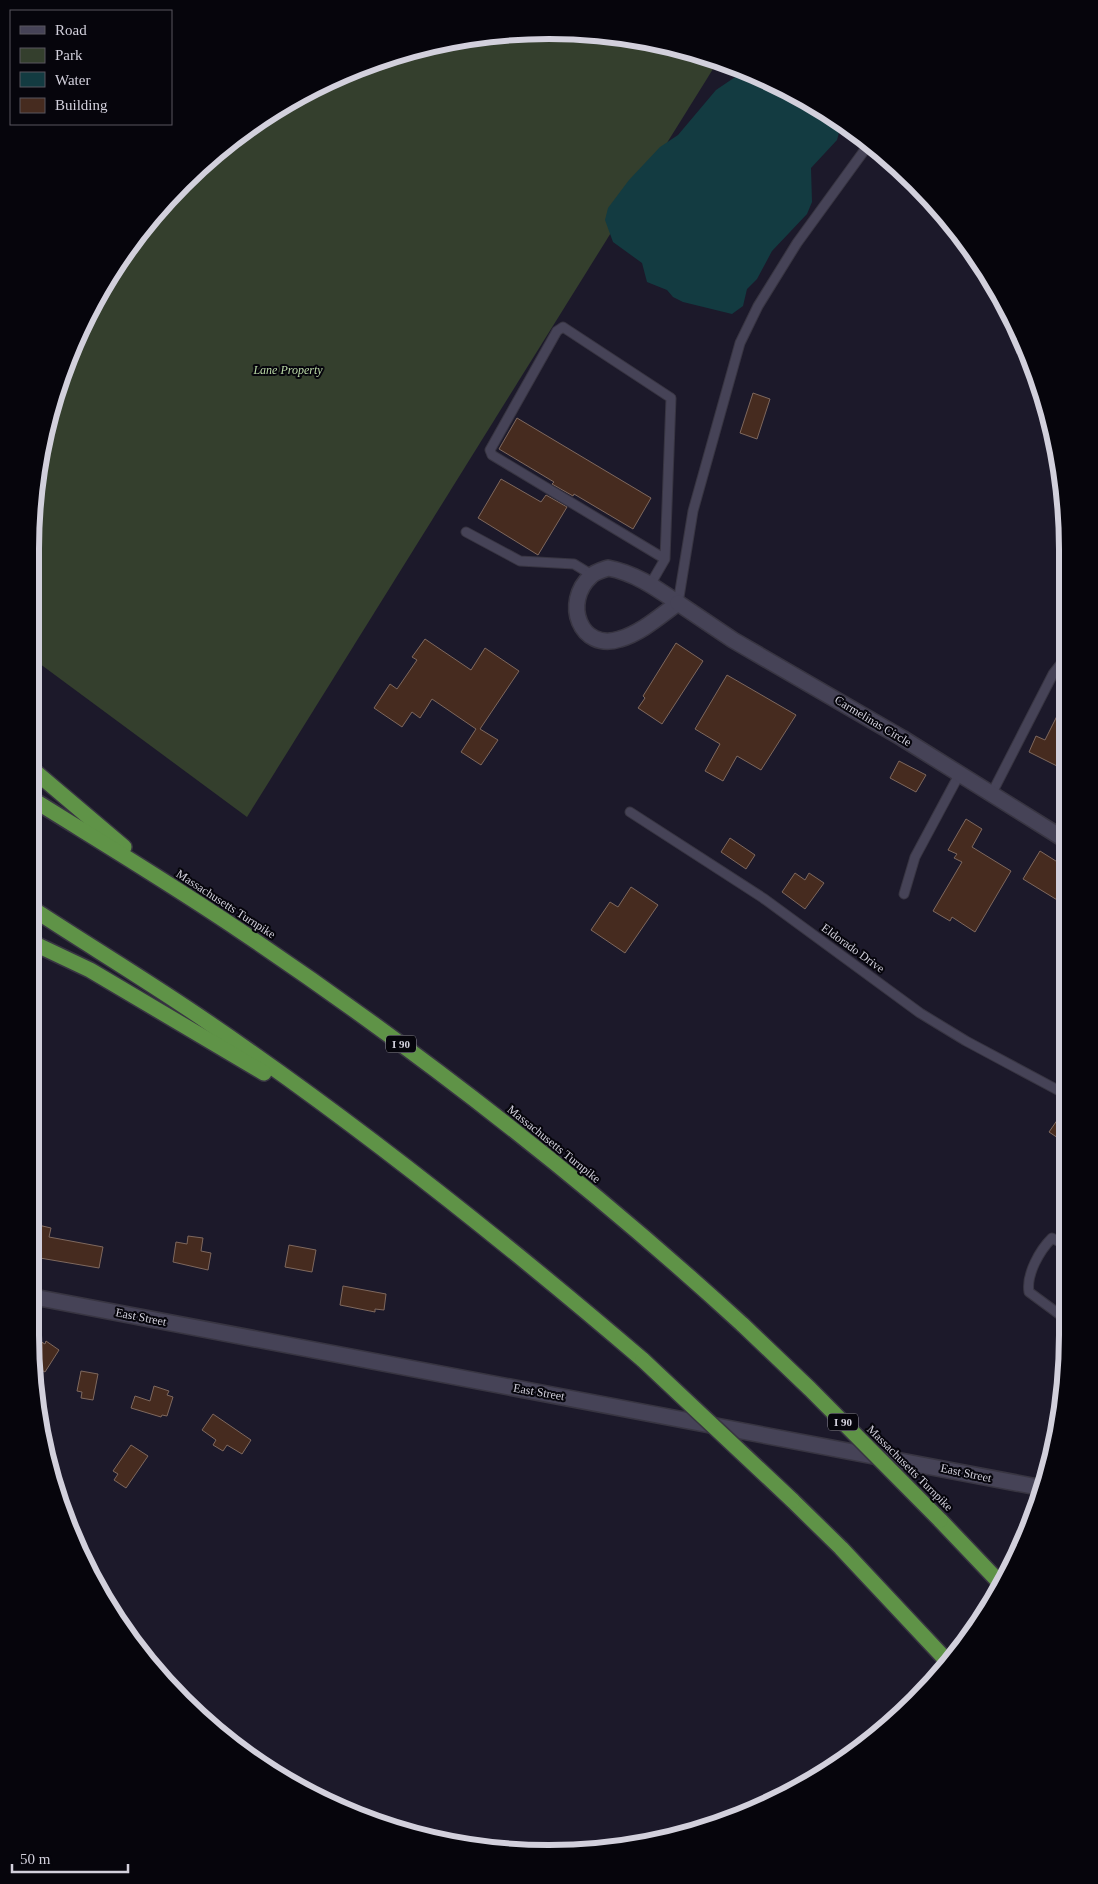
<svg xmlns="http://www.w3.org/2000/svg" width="1098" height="1884" font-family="Georgia,serif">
<rect width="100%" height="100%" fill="#1c192a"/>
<!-- green -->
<path fill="#343f2d" d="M 549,30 L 650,40 L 718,61 L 247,817 L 32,658 L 31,515 L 57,382 L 117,261 L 182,182 L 260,118 L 350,70 L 447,40 Z"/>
<!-- water -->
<path fill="#133b41" d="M 747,69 L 842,122 L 837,140 L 811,168 L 812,202 L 807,214 L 772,251 L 757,279 L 747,289 L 743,306 L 732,314 L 683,302 L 673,297 L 667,290 L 647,282 L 642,263 L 613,242 L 605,220 L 608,208 L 629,180 L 660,147 L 678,135 L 716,90 Z"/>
<!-- building -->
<g fill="#462b1f" stroke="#7e685e">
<path d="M 753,393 L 770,399 L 757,439 L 740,433 Z"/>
<path d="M 517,418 L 651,498 L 633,529 L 574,494 L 573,496 L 552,484 L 554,482 L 499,449 Z"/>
<path d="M 501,479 L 541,502 L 546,495 L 567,507 L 538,555 L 478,518 Z"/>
<path d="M 425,639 L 471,670 L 485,648 L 519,671 L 480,729 L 498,740 L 481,765 L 461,752 L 476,729 L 432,699 L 420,718 L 412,712 L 402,727 L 374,708 L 390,684 L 397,689 L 417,660 L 412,657 Z"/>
<path d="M 676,643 L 703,661 L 662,724 L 638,708 L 645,698 L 643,696 Z"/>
<path d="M 727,675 L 796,715 L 761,770 L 737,756 L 723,781 L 705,771 L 720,744 L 695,729 Z"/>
<path d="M 1067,696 L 1067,771 L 1029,752 L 1036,736 L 1045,740 Z"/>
<path d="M 899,761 L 926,775 L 916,792 L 890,778 Z"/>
<path d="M 966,819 L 982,829 L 972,847 L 1011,871 L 975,932 L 952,917 L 950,921 L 933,911 L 962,862 L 954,858 L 957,854 L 948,850 Z"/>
<path d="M 730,838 L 755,855 L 746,869 L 721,852 Z"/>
<path d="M 1040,851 L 1067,868 L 1067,906 L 1023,879 Z"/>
<path d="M 795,873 L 805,880 L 809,873 L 824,883 L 805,909 L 782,892 Z"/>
<path d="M 631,887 L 658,905 L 625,953 L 591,930 L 610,902 L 618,907 Z"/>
<path d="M 1058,1119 L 1067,1125 L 1067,1144 L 1049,1132 Z"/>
<path d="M 34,1224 L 51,1228 L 49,1237 L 103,1247 L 99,1268 L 34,1257 Z"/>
<path d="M 188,1236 L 203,1238 L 201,1251 L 211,1253 L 208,1270 L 173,1262 L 176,1242 L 187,1244 Z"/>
<path d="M 289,1245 L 316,1250 L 312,1272 L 285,1267 Z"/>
<path d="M 343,1286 L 386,1294 L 384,1310 L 375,1309 L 375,1312 L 340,1305 Z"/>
<path d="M 34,1338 L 45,1344 L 46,1341 L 59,1350 L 45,1372 L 34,1366 Z"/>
<path d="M 81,1371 L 98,1374 L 93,1400 L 81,1398 L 82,1392 L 77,1391 Z"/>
<path d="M 154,1386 L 169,1391 L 167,1395 L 173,1397 L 167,1416 L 162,1415 L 161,1417 L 131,1408 L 135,1396 L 150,1401 Z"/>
<path d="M 213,1414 L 251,1440 L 242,1454 L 227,1445 L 223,1451 L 213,1445 L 216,1440 L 202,1430 Z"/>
<path d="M 131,1445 L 148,1456 L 126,1488 L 114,1480 L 118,1474 L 113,1471 Z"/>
</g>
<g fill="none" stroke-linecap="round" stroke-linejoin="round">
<defs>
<g id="service">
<path d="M 466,532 L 520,561 L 574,564 L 592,575"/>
<path d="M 650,585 L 665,559 L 492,455 L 490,450 L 557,331 L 563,327 L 671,398 L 665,559"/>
<path d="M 678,603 L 693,511 L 740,343 L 758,306 L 797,243 L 869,144"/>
<path d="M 992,793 L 1053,674 L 1067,656"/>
<path d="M 630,812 L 763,898 L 920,1013 L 966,1041 L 1067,1095"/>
<path d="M 904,894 L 915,857 L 960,773"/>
<path d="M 1067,1246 L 1052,1238 C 1040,1250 1026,1274 1029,1292 L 1067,1320"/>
</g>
<g id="minor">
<path d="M 608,568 C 635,573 656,588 678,603 C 660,616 641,633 620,639 C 580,652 562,602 591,576 C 595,572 602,570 608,568 Z"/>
<path d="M 678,603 L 733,640 L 902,738 L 1067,841"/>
</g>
<path id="secondary" d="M 34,1297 L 1043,1488"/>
<g id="motorway">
<path d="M 32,769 L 124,847"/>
<path d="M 32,799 C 101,842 171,884 239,930 C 416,1049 586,1181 743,1325"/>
<path d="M 33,909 C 91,947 151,983 209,1023 C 360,1126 504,1241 643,1360"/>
<path d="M 33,943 L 90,970 L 264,1073"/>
<path d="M 792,1500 L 841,1548 L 947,1661"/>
<path d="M 940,1520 L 1000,1583"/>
</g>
</defs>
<!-- service casing -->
<use href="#service" stroke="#383542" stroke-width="11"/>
<!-- minor casing -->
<use href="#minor" stroke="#383542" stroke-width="18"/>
<!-- secondary casing -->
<use href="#secondary" stroke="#383542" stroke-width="18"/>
<!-- motorway casing -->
<use href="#motorway" stroke="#383542" stroke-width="18"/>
<!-- service -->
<use href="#service" stroke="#464357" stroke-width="9"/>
<!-- minor -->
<use href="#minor" stroke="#464357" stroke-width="15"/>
<!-- secondary -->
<use href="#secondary" stroke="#464357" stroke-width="15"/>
<!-- motorway -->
<use href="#motorway" stroke="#5f9347" stroke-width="15"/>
<defs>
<g id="motorway-bridge">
<path d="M 743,1325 L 810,1389 L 940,1520"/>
<path d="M 643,1360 L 792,1500"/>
</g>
</defs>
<!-- motorway-bridge casing -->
<use href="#motorway-bridge" stroke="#383542" stroke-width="18" stroke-linecap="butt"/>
<!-- motorway-bridge -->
<use href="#motorway-bridge" stroke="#5f9347" stroke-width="15"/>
</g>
<g text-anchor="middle" stroke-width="4" stroke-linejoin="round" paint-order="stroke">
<!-- shield labels -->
<g fill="#06050c" stroke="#95939e" stroke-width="1">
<rect x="386" y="1035.5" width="30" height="17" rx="4"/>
<rect x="828" y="1413.5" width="30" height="17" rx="4"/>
</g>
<g font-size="11" font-weight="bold" fill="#d2d0dc">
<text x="401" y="1048">I 90</text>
<text x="843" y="1426">I 90</text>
</g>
<!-- park labels -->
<g font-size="12" font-style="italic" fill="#bad8a6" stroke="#06050c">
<text x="288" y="374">Lane Property</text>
</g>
<!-- street labels -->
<g font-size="12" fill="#d2d0dc" stroke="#06050c">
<text transform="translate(873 721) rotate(31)" y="4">Carmelinas Circle</text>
<text transform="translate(226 904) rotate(33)" y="4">Massachusetts Turnpike</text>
<text transform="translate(853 948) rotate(36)" y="4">Eldorado Drive</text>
<text transform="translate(554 1144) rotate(39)" y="4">Massachusetts Turnpike</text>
<text transform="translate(141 1317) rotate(11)" y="4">East Street</text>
<text transform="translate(539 1392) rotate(10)" y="4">East Street</text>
<text transform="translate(910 1468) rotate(45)" y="4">Massachusetts Turnpike</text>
<text transform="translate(966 1473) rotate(12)" y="4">East Street</text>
</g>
</g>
<!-- crop -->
<path d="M0 0H1098V1884H0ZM549 39H549A510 510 0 0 1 1059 549V1335A510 510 0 0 1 549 1845H549A510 510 0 0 1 39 1335V549A510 510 0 0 1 549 39Z" fill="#06050c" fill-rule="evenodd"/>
<path fill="none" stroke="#d2d0dc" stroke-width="6" d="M549 39H549A510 510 0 0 1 1059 549V1335A510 510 0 0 1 549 1845H549A510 510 0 0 1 39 1335V549A510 510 0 0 1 549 39Z"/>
<!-- legend -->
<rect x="10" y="10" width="162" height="115" fill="#06050c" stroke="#58565f"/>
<rect x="20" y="26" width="25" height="8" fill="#464357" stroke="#58565f"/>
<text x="55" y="35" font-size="15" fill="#d2d0dc">Road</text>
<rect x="20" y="48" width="25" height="15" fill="#343f2d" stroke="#58565f"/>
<text x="55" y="60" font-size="15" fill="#d2d0dc">Park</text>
<rect x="20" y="72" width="25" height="15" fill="#133b41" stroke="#58565f"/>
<text x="55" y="85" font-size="15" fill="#d2d0dc">Water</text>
<rect x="20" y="98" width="25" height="15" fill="#462b1f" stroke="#58565f"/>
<text x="55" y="110" font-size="15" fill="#d2d0dc">Building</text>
<!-- scale -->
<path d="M12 1864v8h116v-8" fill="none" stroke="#d2d0dc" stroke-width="2.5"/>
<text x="20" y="1864" font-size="15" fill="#d2d0dc" stroke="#06050c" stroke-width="4" paint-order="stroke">50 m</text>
</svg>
